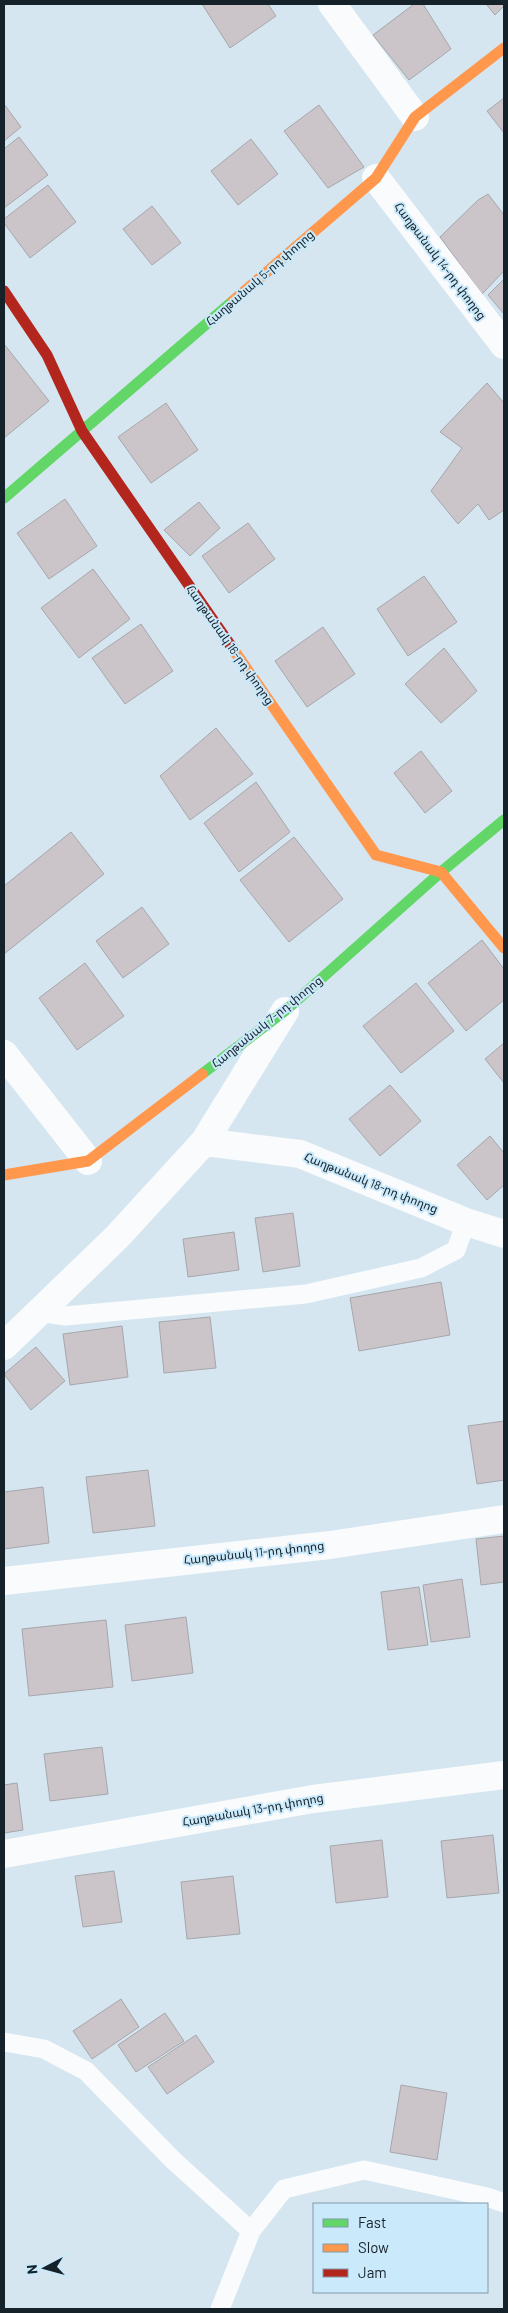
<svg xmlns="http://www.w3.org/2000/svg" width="508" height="2313" font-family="Barlow,'Noto Sans Armenian',sans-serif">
<rect width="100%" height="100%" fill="#d5e6f0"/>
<!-- building -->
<g fill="#cbc5ca" stroke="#a6a7ac">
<path d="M 202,4 L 268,4 L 276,16 L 230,48 Z"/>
<path d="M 414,4 L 423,4 L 451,49 L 409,80 L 373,35 Z"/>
<path d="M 486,4 L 504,4 L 504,6 L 495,15 Z"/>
<path d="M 504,98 L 504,133 L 487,111 Z"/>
<path d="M 4,104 L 21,127 L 4,141 Z"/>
<path d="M 319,105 L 364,167 L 328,188 L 284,131 Z"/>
<path d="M 19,137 L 48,175 L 4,208 L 4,149 Z"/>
<path d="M 251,139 L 278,174 L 238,205 L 211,171 Z"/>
<path d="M 48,185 L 76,222 L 30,258 L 4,223 L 4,219 Z"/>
<path d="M 488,194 L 504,215 L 504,271 L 482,294 L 440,237 L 478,200 Z"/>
<path d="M 152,206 L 181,243 L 152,265 L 123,229 Z"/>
<path d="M 504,279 L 504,314 L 488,295 Z"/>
<path d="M 4,344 L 49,401 L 4,438 Z"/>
<path d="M 487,383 L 504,403 L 504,510 L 489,520 L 478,504 L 458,524 L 431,491 L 462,448 L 440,432 Z"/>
<path d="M 166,403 L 198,450 L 151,483 L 118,437 Z"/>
<path d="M 65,499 L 97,546 L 49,579 L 17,533 Z"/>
<path d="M 199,502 L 220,528 L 190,556 L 164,530 Z"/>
<path d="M 248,523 L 275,559 L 229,593 L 202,556 Z"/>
<path d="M 93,569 L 130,619 L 79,658 L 41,608 Z"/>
<path d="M 424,576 L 457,622 L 408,656 L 377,609 Z"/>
<path d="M 141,624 L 173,671 L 125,704 L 92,658 Z"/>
<path d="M 323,627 L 355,674 L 307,707 L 275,661 Z"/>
<path d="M 444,648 L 477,691 L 441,723 L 405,684 Z"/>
<path d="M 216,728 L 253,774 L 190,820 L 160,776 Z"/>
<path d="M 421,751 L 452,791 L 425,813 L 394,773 Z"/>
<path d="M 256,782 L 290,832 L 239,872 L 204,823 Z"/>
<path d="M 71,832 L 104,874 L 4,954 L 4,886 Z"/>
<path d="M 294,837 L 343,899 L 289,942 L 240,880 Z"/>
<path d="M 142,907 L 169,944 L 123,978 L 96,941 Z"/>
<path d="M 482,940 L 504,969 L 504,1000 L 466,1031 L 428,983 Z"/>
<path d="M 85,963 L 124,1016 L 77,1050 L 39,998 Z"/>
<path d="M 416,983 L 454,1031 L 401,1073 L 363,1026 Z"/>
<path d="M 504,1043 L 504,1083 L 485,1059 Z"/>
<path d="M 390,1085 L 421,1121 L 380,1156 L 349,1119 Z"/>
<path d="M 490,1136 L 504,1153 L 504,1185 L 487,1200 L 457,1165 Z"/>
<path d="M 293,1213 L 300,1266 L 263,1272 L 255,1218 Z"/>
<path d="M 234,1232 L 239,1270 L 188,1277 L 183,1239 Z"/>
<path d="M 441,1282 L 450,1335 L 359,1351 L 350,1298 Z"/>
<path d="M 210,1317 L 216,1368 L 164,1373 L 159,1322 Z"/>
<path d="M 122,1326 L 128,1377 L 70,1385 L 63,1334 Z"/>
<path d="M 36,1347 L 65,1381 L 31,1410 L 4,1374 Z"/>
<path d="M 504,1421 L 504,1480 L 477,1484 L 468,1426 Z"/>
<path d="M 148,1470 L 155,1526 L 93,1533 L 86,1477 Z"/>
<path d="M 43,1487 L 49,1543 L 4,1549 L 4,1492 Z"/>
<path d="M 504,1536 L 504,1582 L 481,1585 L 476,1539 Z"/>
<path d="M 462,1579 L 470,1637 L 431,1642 L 423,1585 Z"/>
<path d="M 419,1587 L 428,1645 L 388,1650 L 381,1592 Z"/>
<path d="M 186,1617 L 193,1673 L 132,1681 L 125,1625 Z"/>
<path d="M 106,1620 L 113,1687 L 29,1696 L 22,1629 Z"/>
<path d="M 102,1747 L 108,1794 L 50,1801 L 44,1754 Z"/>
<path d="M 17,1783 L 23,1830 L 4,1833 L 4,1785 Z"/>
<path d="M 493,1835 L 499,1893 L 447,1898 L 441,1841 Z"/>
<path d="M 382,1840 L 388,1897 L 336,1903 L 330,1846 Z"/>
<path d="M 114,1871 L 122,1922 L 83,1927 L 75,1876 Z"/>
<path d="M 233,1876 L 240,1934 L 187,1939 L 181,1882 Z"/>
<path d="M 121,1999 L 139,2027 L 92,2059 L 73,2031 Z"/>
<path d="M 165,2013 L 184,2041 L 136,2072 L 118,2045 Z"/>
<path d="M 196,2035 L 214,2062 L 167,2094 L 148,2067 Z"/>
<path d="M 401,2085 L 447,2093 L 437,2160 L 390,2152 Z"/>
</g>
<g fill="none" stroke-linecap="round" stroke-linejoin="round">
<!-- lane -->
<g stroke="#f9fbfd" stroke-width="19">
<path d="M 39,1312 L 65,1316 L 306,1294 L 421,1268 L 456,1250 L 466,1222"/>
<path d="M 4,2042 L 44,2049 L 86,2071 L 173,2160 L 251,2231 L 220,2309"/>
<path d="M 251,2231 L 284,2189 L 364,2170 L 487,2197 L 504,2203"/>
</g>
<!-- street -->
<g stroke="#f9fbfd" stroke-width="28">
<path d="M 332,4 L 415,117"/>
<path d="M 376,178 L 504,345"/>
<path d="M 4,1054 L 88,1161"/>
<path d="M 204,1142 L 300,1154 L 466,1222 L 504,1234"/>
<path d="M 4,1346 L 117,1237 L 204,1142 L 285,1011"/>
<path d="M 4,1581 L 330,1545 L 504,1519"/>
<path d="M 4,1854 L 313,1799 L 504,1775"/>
</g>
<!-- fast -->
<g stroke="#63d668" stroke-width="11">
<path d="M 4,498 L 233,301"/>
<path d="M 202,1074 L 286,1010 L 441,872 L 504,820"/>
</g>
<!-- slow -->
<g stroke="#ff974d" stroke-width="11">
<path d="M 233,301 L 376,178 L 415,117 L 504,48"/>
<path d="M 231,646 L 376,855 L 441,872 L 504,948"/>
<path d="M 4,1175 L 88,1161 L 202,1074"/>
</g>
<!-- jam -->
<path stroke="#b3261e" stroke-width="11" d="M 4,291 L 47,355 L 82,431 L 231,646"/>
</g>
<g text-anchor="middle" stroke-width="4" stroke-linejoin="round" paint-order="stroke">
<!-- street labels -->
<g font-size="12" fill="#162229" stroke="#cae9fb">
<text transform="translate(440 261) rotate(53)" y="4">Հաղթանակ 14-րդ փողոց</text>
<text transform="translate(260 278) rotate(-41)" y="4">Հաղթանակ 5-րդ փողոց</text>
<text transform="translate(230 645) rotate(55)" y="4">Հաղթանակ 16-րդ փողոց</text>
<text transform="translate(267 1022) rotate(-39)" y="4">Հաղթանակ 7-րդ փողոց</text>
<text transform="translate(371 1183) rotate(22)" y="4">Հաղթանակ 18-րդ փողոց</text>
<text transform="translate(254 1553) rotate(-6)" y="4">Հաղթանակ 11-րդ փողոց</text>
<text transform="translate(253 1810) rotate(-10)" y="4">Հաղթանակ 13-րդ փողոց</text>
</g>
</g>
<!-- border -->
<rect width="508" height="2313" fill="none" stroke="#162229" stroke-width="10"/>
<!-- legend -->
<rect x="313" y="2203" width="175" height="90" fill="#cae9fb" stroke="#8299a7"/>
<rect x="323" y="2219" width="25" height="8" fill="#63d668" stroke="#8299a7"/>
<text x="358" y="2228" font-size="15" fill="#162229">Fast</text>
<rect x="323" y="2244" width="25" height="8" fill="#ff974d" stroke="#8299a7"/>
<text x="358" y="2253" font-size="15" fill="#162229">Slow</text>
<rect x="323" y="2269" width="25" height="8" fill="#b3261e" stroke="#8299a7"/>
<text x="358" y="2278" font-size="15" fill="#162229">Jam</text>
<!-- north arrow -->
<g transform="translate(45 2268) rotate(264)" stroke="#cae9fb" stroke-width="4" paint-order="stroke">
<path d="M0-4L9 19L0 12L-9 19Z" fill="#162229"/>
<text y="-8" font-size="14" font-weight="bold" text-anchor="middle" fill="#162229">N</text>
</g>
</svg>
